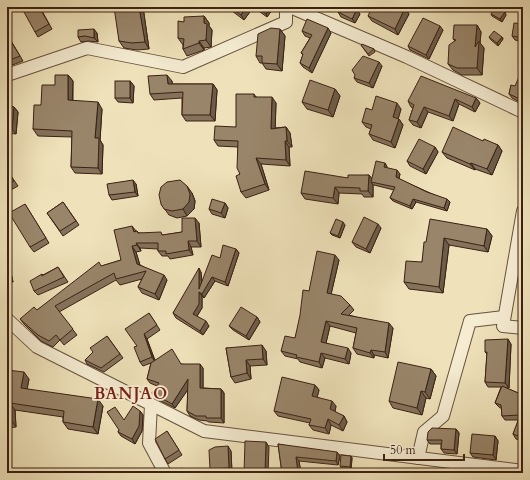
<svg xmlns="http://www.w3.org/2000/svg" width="530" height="480" font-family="Cardo,serif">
<rect width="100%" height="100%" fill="#efe2ba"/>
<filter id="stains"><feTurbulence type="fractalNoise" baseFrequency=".005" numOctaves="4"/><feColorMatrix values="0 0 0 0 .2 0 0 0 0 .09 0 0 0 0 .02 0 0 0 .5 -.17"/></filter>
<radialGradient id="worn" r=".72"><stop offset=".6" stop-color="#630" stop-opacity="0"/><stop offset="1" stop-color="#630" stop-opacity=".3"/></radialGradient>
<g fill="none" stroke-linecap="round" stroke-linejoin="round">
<defs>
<g id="street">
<path d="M 290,7 L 407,57 L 523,112"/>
<path d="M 7,75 L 87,48 L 183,67 L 286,22 L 286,7"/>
<path d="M 523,211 L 503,326 L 523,328"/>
<path d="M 7,319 L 37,347 L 204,431 L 523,471"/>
<path d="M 151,405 L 149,443 L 165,473"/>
<path d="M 418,458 L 424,432 L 443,416 L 470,321 L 504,317"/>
</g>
</defs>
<!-- street casing -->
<use href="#street" stroke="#68513d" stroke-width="14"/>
<!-- street -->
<use href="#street" stroke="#f5ecd2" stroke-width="12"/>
</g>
<!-- wall -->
<g fill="#84725b" stroke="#3b2113">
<path d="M 139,7 L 143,7 L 149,49 L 137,50 L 124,48 L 119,41 Z"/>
<path d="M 229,7 L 252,9 L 244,20 L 232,11 Z"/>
<path d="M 260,7 L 274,7 L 267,17 L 260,12 L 259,9 Z"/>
<path d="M 405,8 L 409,14 L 398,35 L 372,21 L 368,16 Z"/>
<path d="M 41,9 L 52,29 L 38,37 L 35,32 Z"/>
<path d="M 338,12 L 360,14 L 355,23 L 341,17 Z"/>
<path d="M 505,12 L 506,15 L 502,22 L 492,16 L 491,14 Z"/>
<path d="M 204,16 L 209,23 L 209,26 L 212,30 L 211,47 L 204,48 L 204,50 L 187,56 L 183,49 L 183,45 L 178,38 L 184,22 Z"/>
<path d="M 523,24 L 523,42 L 515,40 L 512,36 Z"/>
<path d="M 477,25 L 481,32 L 480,43 L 484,48 L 482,75 L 462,75 L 453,70 L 448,64 L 455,41 L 453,39 Z"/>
<path d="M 280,29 L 285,36 L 282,71 L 266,69 L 262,63 L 260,63 L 256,56 Z"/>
<path d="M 443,30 L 429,59 L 410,50 L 408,46 Z"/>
<path d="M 302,31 L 331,33 L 312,73 L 303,67 L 300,63 L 303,55 L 301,53 L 310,38 L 305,36 Z"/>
<path d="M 97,33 L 98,42 L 88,41 L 81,42 L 78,37 Z"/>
<path d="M 7,34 L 23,61 L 7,67 Z"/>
<path d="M 489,37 L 502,37 L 503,39 L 498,46 L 491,40 Z"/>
<path d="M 361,45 L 374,49 L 375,52 L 369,56 Z"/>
<path d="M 382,66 L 373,88 L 357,82 L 354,78 Z"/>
<path d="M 68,75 L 73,81 L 73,101 L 102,109 L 100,140 L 103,145 L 102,174 L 75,173 L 71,167 L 72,137 L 38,136 L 33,129 L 41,105 L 55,85 Z"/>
<path d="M 130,81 L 134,86 L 133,103 L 118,102 L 115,98 Z"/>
<path d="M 172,81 L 172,84 L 213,84 L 217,90 L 215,121 L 186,121 L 182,115 L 182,98 L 154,100 L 150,94 Z"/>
<path d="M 511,85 L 523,104 L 512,98 L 509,94 Z"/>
<path d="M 335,89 L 340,96 L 333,117 L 307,109 L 302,102 Z"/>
<path d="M 254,94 L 256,97 L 276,103 L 275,128 L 286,127 L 290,133 L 292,147 L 289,147 L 290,166 L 261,164 L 269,190 L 246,198 L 241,192 L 238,147 L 218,146 L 214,140 L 236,127 Z"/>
<path d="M 476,98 L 480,103 L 475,112 L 459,104 L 453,121 L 428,112 L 421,128 L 413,125 L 409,120 L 413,108 L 411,107 L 408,101 Z"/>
<path d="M 7,106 L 14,107 L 18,112 L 16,134 L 7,133 Z"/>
<path d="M 401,109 L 398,119 L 399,119 L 403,125 L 395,148 L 373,140 L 369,134 L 371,129 L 366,127 L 362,122 L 372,110 Z"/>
<path d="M 483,141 L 498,145 L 502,151 L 492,175 L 475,169 L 475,170 L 447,158 L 442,152 Z"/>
<path d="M 435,147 L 438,152 L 426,174 L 410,166 L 407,161 Z"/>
<path d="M 385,163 L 387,167 L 387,168 L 400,174 L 399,179 L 450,202 L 447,211 L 416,202 L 412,209 L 393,201 L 390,198 L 394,190 L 374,185 L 373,185 L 373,197 L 364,197 L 362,194 L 339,193 L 338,204 L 305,199 L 301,193 L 348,178 L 369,175 L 372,179 Z"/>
<path d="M 7,170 L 18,186 L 7,192 Z"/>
<path d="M 136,184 L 138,196 L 112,200 L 109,195 Z"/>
<path d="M 192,193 L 195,201 L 194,209 L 187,216 L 177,218 L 169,215 L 161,204 Z"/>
<path d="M 63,202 L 79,225 L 63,236 L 47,213 Z"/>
<path d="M 225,203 L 228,208 L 225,218 L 212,214 L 209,209 Z"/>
<path d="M 25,204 L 49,243 L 34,252 L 30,247 Z"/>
<path d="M 199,223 L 201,247 L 191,247 L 193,255 L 170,259 L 168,256 L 162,256 L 158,251 L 158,249 L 140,248 L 141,251 L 136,252 L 140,265 L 167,280 L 159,300 L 142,293 L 138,287 L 142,279 L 120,285 L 116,280 L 59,312 L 77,335 L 64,345 L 60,340 L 53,347 L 41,341 L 24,324 L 20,319 L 37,310 L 102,266 L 121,260 L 136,231 L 137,231 L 139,233 L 164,235 L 182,232 Z"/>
<path d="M 345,225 L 340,238 L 332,235 L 330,233 Z"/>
<path d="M 381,228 L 370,253 L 356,247 L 352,242 Z"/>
<path d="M 487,229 L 492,236 L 488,252 L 449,245 L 443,293 L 409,289 L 404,282 L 422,262 L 426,242 Z"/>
<path d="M 236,249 L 239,253 L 228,286 L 215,281 L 204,298 L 202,296 L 202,308 L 197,316 L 209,326 L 203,335 L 176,318 L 173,313 L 201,272 L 202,282 L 220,258 Z"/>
<path d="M 339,260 L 331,294 L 350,305 L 354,310 L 349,315 L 393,328 L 388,358 L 374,355 L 374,358 L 357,354 L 353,348 L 356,333 L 330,326 L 326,343 L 351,353 L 349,364 L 325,358 L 322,368 L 300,362 L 298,359 L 285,356 L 281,351 L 295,338 L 309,291 Z"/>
<path d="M 7,261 L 9,264 L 13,282 L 7,283 Z"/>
<path d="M 58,267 L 68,282 L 38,295 L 34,291 L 42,274 L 43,275 Z"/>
<path d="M 149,313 L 160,330 L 147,339 L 155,360 L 181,364 L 203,368 L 203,388 L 221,389 L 224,393 L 224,423 L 209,422 L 207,421 L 199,420 L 190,416 L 187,411 L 188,389 L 175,408 L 155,398 L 152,393 L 157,386 L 150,383 L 147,379 L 151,363 L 143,366 L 140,362 L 137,346 Z"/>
<path d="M 257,317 L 260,322 L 249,340 L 233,330 L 229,326 Z"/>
<path d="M 107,336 L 123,358 L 104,372 L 87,364 L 85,360 L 93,352 Z"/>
<path d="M 511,344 L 509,388 L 506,388 L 523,395 L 523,441 L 516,439 L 513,434 L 519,420 L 505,420 L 502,416 L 502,409 L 499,407 L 495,403 L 501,387 L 488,387 L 485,382 L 487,354 L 485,352 Z"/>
<path d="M 226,348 L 266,351 L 267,365 L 250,366 L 251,379 L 235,383 L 231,377 Z"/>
<path d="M 431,369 L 436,376 L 430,399 L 426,398 L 422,415 L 393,408 L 389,401 Z"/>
<path d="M 7,370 L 29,379 L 27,389 L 103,406 L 98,434 L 68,429 L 63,422 L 63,417 L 15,410 L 16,427 L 8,428 L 7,427 Z"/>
<path d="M 315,385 L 319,390 L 317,397 L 336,406 L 335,412 L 344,416 L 347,422 L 343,431 L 331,425 L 329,434 L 313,430 L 309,425 L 310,423 L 278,416 L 274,411 Z"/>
<path d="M 140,411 L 143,415 L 142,431 L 135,444 L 121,436 L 118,432 L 124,420 Z"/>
<path d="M 456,429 L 459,433 L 457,454 L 444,453 L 441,449 L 441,444 L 430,444 L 427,440 Z"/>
<path d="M 167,431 L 182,455 L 168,464 L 165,459 Z"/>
<path d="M 495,436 L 498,441 L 496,460 L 473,457 L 470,453 Z"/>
<path d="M 278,444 L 340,456 L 338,465 L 299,461 L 301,473 L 282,473 Z"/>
<path d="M 231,451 L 232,473 L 213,473 L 210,469 Z"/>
<path d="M 351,456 L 352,458 L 351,470 L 342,469 L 340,466 Z"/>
</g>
<!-- shaded-wall -->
<g fill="#6b5d4a" stroke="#3b2113">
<path d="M 139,7 L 143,7 L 149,49 L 145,42 Z"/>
<path d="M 246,7 L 250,7 L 252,9 L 244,20 L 241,15 Z"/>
<path d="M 271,7 L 274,7 L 267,17 L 266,14 Z"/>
<path d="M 405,8 L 409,14 L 398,35 L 395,29 Z"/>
<path d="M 357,9 L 360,14 L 355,23 L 352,19 Z"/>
<path d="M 505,12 L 506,15 L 502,22 L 500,19 Z"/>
<path d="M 204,16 L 209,23 L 209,26 L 212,30 L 211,47 L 206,40 L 204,23 Z"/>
<path d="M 477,25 L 481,32 L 480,43 L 484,48 L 482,75 L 477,68 L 475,47 Z"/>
<path d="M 440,26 L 443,30 L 429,59 L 426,55 Z"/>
<path d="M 328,28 L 331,33 L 312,73 L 309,68 Z"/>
<path d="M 94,29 L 97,33 L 98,42 L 94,38 Z"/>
<path d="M 280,29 L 285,36 L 282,71 L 277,64 Z"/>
<path d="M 502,37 L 503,39 L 498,46 L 497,43 Z"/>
<path d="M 199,41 L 204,48 L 204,50 L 199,43 Z"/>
<path d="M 379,62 L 382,66 L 373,88 L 369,83 Z"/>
<path d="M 68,75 L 73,81 L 72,107 L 68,100 Z"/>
<path d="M 167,75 L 172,81 L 173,90 L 168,84 Z"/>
<path d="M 130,81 L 134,86 L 133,103 L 130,98 Z"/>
<path d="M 213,84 L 217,90 L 215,121 L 210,115 Z"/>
<path d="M 523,88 L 523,104 L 520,99 Z"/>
<path d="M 335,89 L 340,96 L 333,117 L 328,110 Z"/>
<path d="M 272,97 L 276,103 L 275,135 L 271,129 Z"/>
<path d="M 476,98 L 480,103 L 475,112 L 472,107 Z"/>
<path d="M 455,99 L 459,104 L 453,121 L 449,116 Z"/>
<path d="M 98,102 L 102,109 L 100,140 L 103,145 L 102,174 L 98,168 L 95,138 Z"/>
<path d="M 397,103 L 401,109 L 397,123 L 393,117 Z"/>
<path d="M 14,107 L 18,112 L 16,134 L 12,129 Z"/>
<path d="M 424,107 L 428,112 L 421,128 L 417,122 Z"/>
<path d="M 399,119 L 403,125 L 395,148 L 391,142 Z"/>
<path d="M 286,127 L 290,133 L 292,147 L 287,141 Z"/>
<path d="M 285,141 L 289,147 L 290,166 L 286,160 Z"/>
<path d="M 498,145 L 502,151 L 492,175 L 487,169 Z"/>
<path d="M 435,147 L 438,152 L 426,174 L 423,169 Z"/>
<path d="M 256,158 L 261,164 L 269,190 L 265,184 Z"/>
<path d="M 385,163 L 387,167 L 386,171 L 384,167 Z"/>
<path d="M 471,163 L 475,169 L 475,170 L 470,164 Z"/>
<path d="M 397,170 L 400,174 L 398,181 L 396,177 Z"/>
<path d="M 369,175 L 374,181 L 371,182 L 373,185 L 373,197 L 368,191 Z"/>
<path d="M 133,180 L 136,184 L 138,196 L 135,192 Z"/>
<path d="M 187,186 L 192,193 L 195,201 L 194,209 L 187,216 L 183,209 Z"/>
<path d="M 335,187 L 339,193 L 338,204 L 333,198 Z"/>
<path d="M 413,199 L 416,202 L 412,209 L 410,206 Z"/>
<path d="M 447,199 L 450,202 L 447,211 L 444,208 Z"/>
<path d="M 225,203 L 228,208 L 225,218 L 221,213 Z"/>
<path d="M 195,218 L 199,223 L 201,247 L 197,241 Z"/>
<path d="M 343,222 L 345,225 L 340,238 L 338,236 Z"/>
<path d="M 378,224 L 381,228 L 370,253 L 366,249 Z"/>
<path d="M 132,226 L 136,231 L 134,232 Z"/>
<path d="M 487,229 L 492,236 L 488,252 L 484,246 Z"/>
<path d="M 444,238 L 449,245 L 443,293 L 439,287 Z"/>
<path d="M 188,241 L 191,247 L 193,255 L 189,250 Z"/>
<path d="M 136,243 L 140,248 L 141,251 L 137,245 Z"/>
<path d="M 132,246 L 136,252 L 141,269 L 137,264 Z"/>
<path d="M 236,249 L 239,253 L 228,286 L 225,282 Z"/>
<path d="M 335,255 L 339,260 L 330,299 L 327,293 Z"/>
<path d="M 7,261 L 9,264 L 13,282 L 10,277 Z"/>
<path d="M 199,268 L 201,272 L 202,293 L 212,277 L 215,281 L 204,298 L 199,289 Z"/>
<path d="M 164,275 L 167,280 L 159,300 L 155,294 Z"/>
<path d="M 199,292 L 202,296 L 202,308 L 196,318 L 193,314 Z"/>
<path d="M 257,317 L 260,322 L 249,340 L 246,336 Z"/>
<path d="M 206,321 L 209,326 L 203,335 L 200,331 Z"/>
<path d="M 326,321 L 330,326 L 325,347 L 321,342 Z"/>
<path d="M 389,323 L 393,328 L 388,358 L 385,352 Z"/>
<path d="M 144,334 L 147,339 L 155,362 L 152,357 Z"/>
<path d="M 508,339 L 511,344 L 509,388 L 505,383 Z"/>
<path d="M 262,345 L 266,351 L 267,365 L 263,359 Z"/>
<path d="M 348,348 L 351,353 L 349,364 L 345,359 Z"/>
<path d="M 371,350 L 374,355 L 374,358 L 370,353 Z"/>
<path d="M 321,353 L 325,358 L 322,368 L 319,362 Z"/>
<path d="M 246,360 L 250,366 L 251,379 L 247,373 Z"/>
<path d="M 200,364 L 203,368 L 203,393 L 200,388 Z"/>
<path d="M 431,369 L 436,376 L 430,399 L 425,392 Z"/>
<path d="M 24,372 L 29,379 L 26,395 L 21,388 Z"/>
<path d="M 188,379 L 192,384 L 175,408 L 172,404 Z"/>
<path d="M 315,385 L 319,390 L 316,402 L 312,396 Z"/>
<path d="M 221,389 L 224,393 L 224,423 L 221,418 Z"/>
<path d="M 421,391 L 426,398 L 422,415 L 417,408 Z"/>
<path d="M 98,399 L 103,406 L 98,434 L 93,427 Z"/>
<path d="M 332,401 L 336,406 L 334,415 L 330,409 Z"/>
<path d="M 10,403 L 15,410 L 16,427 L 11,420 Z"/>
<path d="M 140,411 L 143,415 L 142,431 L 135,444 L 132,439 Z"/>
<path d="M 344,416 L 347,422 L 343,431 L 339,425 Z"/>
<path d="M 328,419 L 331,425 L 329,434 L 325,428 Z"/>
<path d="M 456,429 L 459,433 L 457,454 L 454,450 Z"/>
<path d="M 495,436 L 498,441 L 496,460 L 493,455 Z"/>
<path d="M 266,442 L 269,447 L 268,473 L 265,473 Z"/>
<path d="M 228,446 L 231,451 L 232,473 L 229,468 Z"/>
<path d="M 337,452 L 340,456 L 338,465 L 336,461 Z"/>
<path d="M 351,456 L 352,458 L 351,470 L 350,467 Z"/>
<path d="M 296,457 L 299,461 L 301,473 L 298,473 Z"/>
</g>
<!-- building -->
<g fill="#99856a" stroke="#3b2113">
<path d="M 33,7 L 39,7 L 49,24 L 35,32 L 24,12 Z"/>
<path d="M 114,7 L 139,7 L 145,42 L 132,43 L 119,41 Z"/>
<path d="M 229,7 L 246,7 L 241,15 Z"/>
<path d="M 260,7 L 271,7 L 266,14 L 259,9 Z"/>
<path d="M 340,7 L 352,7 L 357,9 L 352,19 L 338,12 Z"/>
<path d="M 372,7 L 403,7 L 405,8 L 395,29 L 368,16 Z"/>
<path d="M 495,7 L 505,12 L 500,19 L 491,14 Z"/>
<path d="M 204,16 L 204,23 L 207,24 L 206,40 L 199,41 L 199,43 L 183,49 L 184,39 L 178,38 L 178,21 L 184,22 L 184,17 Z"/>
<path d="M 423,18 L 440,26 L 426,55 L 408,46 Z"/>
<path d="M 307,19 L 328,28 L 309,68 L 300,63 L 303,54 L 301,53 L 312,35 L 302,31 Z"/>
<path d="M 514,23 L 523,24 L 523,38 L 512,36 Z"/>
<path d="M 454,25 L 477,25 L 475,47 L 479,41 L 477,68 L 457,68 L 448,64 L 449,45 L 456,40 L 453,39 Z"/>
<path d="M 271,28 L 280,29 L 277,64 L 262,63 L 262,56 L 256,56 L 258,34 Z"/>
<path d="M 94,29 L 94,38 L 85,36 L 78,37 L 78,30 Z"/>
<path d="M 494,31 L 502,37 L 497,43 L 489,37 Z"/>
<path d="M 7,35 L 20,56 L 7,61 Z"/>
<path d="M 362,44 L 374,49 L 368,54 L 361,45 Z"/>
<path d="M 363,56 L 379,62 L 369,83 L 354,78 L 355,75 L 352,70 Z"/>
<path d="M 522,70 L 523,70 L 523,88 L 520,99 L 509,94 L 511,85 L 515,86 Z"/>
<path d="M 55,75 L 68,75 L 68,100 L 98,102 L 95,138 L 99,138 L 98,168 L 71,167 L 72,131 L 33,129 L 34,105 L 41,105 L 42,85 L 55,85 Z"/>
<path d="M 167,75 L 168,84 L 213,84 L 210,115 L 182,115 L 183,92 L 150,94 L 148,76 Z"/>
<path d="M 421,76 L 476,98 L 472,107 L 455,99 L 449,116 L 424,107 L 417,122 L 409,120 L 414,105 L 408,101 Z"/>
<path d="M 310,80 L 335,89 L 328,110 L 302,102 Z"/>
<rect x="115" y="81" width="15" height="17"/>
<path d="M 236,94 L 254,94 L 254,97 L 272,97 L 271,129 L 286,127 L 287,141 L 285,141 L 286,160 L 256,158 L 265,184 L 241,192 L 236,176 L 240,174 L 237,168 L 238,141 L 214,140 L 215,126 L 236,127 Z"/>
<path d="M 376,96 L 397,103 L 393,117 L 399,119 L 391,142 L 369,134 L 372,125 L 362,122 L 366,108 L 372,110 Z"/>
<path d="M 7,106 L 14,107 L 12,129 L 7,128 Z"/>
<path d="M 453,127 L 483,141 L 484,139 L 498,145 L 487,169 L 471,163 L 470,164 L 442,152 Z"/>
<path d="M 419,139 L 435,147 L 423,169 L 407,161 Z"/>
<path d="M 376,161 L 385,163 L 384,167 L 397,170 L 396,177 L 427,192 L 447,199 L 444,208 L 413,199 L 410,206 L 390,198 L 395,187 L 371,182 Z"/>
<path d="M 7,170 L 14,181 L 7,184 Z"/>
<path d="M 305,171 L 348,178 L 348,175 L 369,175 L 368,191 L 360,191 L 360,188 L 335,187 L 333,198 L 301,193 Z"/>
<path d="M 133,180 L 135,192 L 109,195 L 107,184 Z"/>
<path d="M 180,180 L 187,186 L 190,194 L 189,202 L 183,209 L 172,211 L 164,209 L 161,204 L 159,195 L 161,187 L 167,182 Z"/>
<path d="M 212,199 L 225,203 L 221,213 L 209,209 Z"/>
<path d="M 63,202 L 76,221 L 60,231 L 47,213 Z"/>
<path d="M 25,204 L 46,238 L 30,247 L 9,213 Z"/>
<path d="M 364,217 L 378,224 L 366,249 L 352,242 Z"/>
<path d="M 182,218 L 195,218 L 197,241 L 188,241 L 189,250 L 166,254 L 166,251 L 158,251 L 158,243 L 136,243 L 137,245 L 132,246 L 137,264 L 164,275 L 155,294 L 138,287 L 146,271 L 116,279 L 114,273 L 55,306 L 73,329 L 60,340 L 56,335 L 49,341 L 38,335 L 20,319 L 34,307 L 37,310 L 99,262 L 101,266 L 121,260 L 114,230 L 132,226 L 134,232 L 137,231 L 138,233 L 161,232 L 162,235 L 182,232 Z"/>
<path d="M 336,219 L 343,222 L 338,236 L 330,233 Z"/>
<path d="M 430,219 L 487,229 L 484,246 L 444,238 L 439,287 L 404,282 L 406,261 L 422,262 L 424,242 L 426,242 Z"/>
<path d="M 523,232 L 523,245 L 521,245 Z"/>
<path d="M 223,245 L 236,249 L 225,282 L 212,277 L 202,294 L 199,292 L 199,304 L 193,314 L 206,321 L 200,331 L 173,313 L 199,268 L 199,289 L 212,255 L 220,258 Z"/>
<path d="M 317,251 L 335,255 L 327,293 L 341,296 L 350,305 L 341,314 L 389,323 L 385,352 L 371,350 L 370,353 L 353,348 L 357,328 L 326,321 L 321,342 L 348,348 L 345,359 L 321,353 L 319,362 L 296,357 L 297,355 L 281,351 L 285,336 L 295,338 L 300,315 L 303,290 L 309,291 Z"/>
<path d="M 7,263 L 10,277 L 7,278 Z"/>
<path d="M 58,267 L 64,277 L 34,291 L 30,281 L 42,274 L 42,276 Z"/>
<path d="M 241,307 L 257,317 L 246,336 L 229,326 Z"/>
<path d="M 149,313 L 157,325 L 144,334 L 152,357 L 140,362 L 134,347 L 137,346 L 125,329 Z"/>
<path d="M 107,336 L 120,354 L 101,368 L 85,360 L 93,352 L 90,348 Z"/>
<path d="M 508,339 L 505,383 L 485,382 L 487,352 L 485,352 L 485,340 Z"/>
<path d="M 262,345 L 263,359 L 246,360 L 247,373 L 231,377 L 226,348 Z"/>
<path d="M 172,349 L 181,364 L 200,364 L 200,388 L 221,389 L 221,418 L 206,418 L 206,416 L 196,416 L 187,411 L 188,379 L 172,404 L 152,393 L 159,383 L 147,379 L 151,363 Z"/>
<path d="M 398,362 L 431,369 L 425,392 L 421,391 L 417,408 L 389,401 Z"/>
<path d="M 7,370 L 24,372 L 21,388 L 98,399 L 93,427 L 63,422 L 64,411 L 10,403 L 11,420 L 7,421 Z"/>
<path d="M 282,377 L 315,385 L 312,396 L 332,401 L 330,409 L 344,416 L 339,425 L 328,419 L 325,428 L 309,425 L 311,419 L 274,411 Z"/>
<path d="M 502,386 L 523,395 L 523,438 L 513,434 L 520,415 L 502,416 L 501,405 L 495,403 Z"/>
<path d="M 133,406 L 140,411 L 139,426 L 132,439 L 118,432 L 119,430 L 107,412 L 115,407 L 124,420 Z"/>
<path d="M 432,428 L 456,429 L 454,450 L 441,449 L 442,440 L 427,440 L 428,432 Z"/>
<path d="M 167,431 L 179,450 L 165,459 L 155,439 Z"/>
<path d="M 472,434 L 495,436 L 493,455 L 470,453 Z"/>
<path d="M 245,441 L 266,442 L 265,473 L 244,473 Z"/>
<path d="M 278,444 L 337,452 L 336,461 L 296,457 L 298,473 L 282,473 Z"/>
<path d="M 228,446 L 229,468 L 210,469 L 209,450 L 215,447 Z"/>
<path d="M 341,455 L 351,456 L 350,467 L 340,466 Z"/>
<path d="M 182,468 L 185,473 L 173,473 Z"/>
<path d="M 440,469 L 452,473 L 438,473 Z"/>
</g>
<g text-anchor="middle" stroke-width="3.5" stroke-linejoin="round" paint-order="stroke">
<!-- district labels -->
<g font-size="16" font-weight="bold" letter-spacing="1" fill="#7a1f14" stroke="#f5ecd2">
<text x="131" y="399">BANJAO</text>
</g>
</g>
<!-- margin -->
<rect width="530" height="480" fill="none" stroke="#efe2ba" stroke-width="24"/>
<rect x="8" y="8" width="514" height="464" fill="none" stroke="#3b2113" stroke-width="2"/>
<rect x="12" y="12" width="506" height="456" fill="none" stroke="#3b2113"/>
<!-- scale -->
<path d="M384 454v6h80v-6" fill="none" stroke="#3b2113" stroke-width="2"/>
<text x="390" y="454" font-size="12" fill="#3b2113" stroke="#f5ecd2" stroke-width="3" paint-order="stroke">50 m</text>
<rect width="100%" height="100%" filter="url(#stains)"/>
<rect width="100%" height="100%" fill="url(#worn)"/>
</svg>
